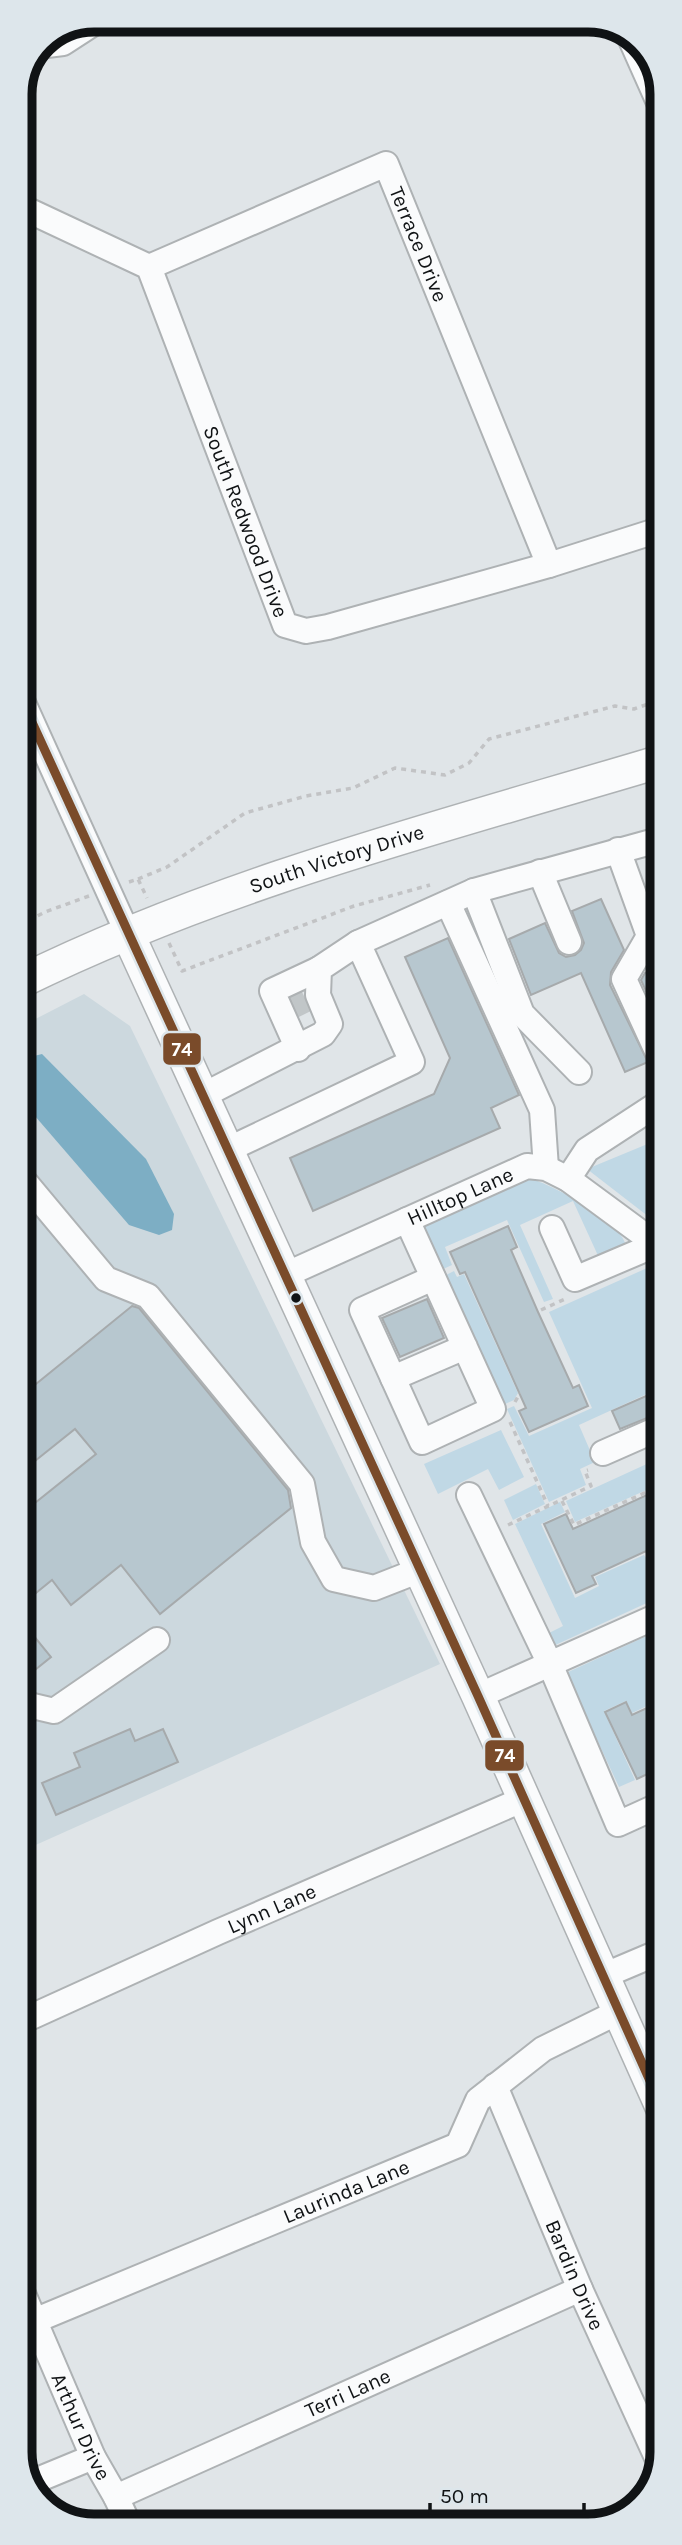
<svg xmlns="http://www.w3.org/2000/svg" width="682" height="2545" font-family="Karla,sans-serif">
<rect width="100%" height="100%" fill="#e0e5e8"/>
<!-- built -->
<path fill="#ccd8de" d="M 84,994 L 130,1026 L 440,1664 L 20,1852 L 20,1027 Z"/>
<!-- green -->
<g fill="#c0d8e5">
<path d="M 662,1138 L 662,1157 L 654,1161 L 662,1178 L 662,1227 L 587,1169 Z"/>
<path d="M 532,1179 C 556,1187 619,1220 626,1245 L 600,1260 L 573,1201 L 520,1225 L 553,1299 L 544,1302 L 507,1220 L 445,1247 L 452,1265 L 441,1270 L 423,1225 L 521,1182 Z"/>
<path d="M 656,1264 L 662,1270 L 662,1387 L 579,1425 L 595,1462 L 580,1469 L 586,1485 L 549,1502 L 507,1409 L 514,1406 L 529,1436 L 592,1408 L 549,1312 Z"/>
<path d="M 454,1271 L 457,1277 L 464,1274 L 518,1393 L 514,1400 L 501,1406 L 444,1276 Z"/>
<path d="M 501,1430 L 524,1477 L 499,1490 L 488,1469 L 438,1494 L 424,1464 Z"/>
<path d="M 662,1457 L 662,1483 L 575,1522 L 566,1501 Z"/>
<path d="M 536,1484 L 545,1504 L 513,1520 L 504,1500 Z"/>
<path d="M 560,1502 L 565,1512 L 541,1524 L 575,1598 L 599,1586 L 595,1577 L 644,1555 L 647,1559 L 654,1556 L 662,1574 L 662,1596 L 551,1647 L 545,1635 L 563,1626 L 515,1524 Z"/>
<path d="M 662,1629 L 662,1699 L 632,1713 L 626,1701 L 604,1711 L 635,1780 L 619,1787 L 566,1673 Z"/>
</g>
<!-- water -->
<path fill="#7daec4" d="M 42,1054 L 146,1159 L 174,1214 L 172,1230 L 159,1235 L 129,1225 L 22,1101 L 20,1097 L 20,1062 L 26,1058 Z"/>
<!-- building -->
<g fill="#b7c7cf" stroke="#a6aaac" stroke-width="2">
<path d="M 601,899 L 624,950 L 611,972 L 610,985 L 648,1062 L 625,1072 L 581,973 L 531,995 L 509,939 L 545,923 L 559,953 L 566,957 L 575,955 L 581,950 L 584,943 L 572,911 Z"/>
<path d="M 448,938 L 519,1095 L 491,1108 L 500,1128 L 313,1211 L 290,1158 L 434,1094 L 450,1058 L 405,957 Z"/>
<path d="M 662,965 L 662,1026 L 641,980 L 645,973 Z"/>
<path d="M 508,1226 L 517,1247 L 511,1250 L 538,1312 L 573,1388 L 579,1385 L 588,1406 L 529,1432 L 519,1411 L 526,1408 L 465,1272 L 460,1274 L 450,1252 Z"/>
<path d="M 427,1299 L 444,1338 L 400,1357 L 382,1318 Z"/>
<path d="M 132,1306 L 139,1308 L 288,1490 L 291,1508 L 160,1614 L 121,1565 L 71,1605 L 52,1580 L 20,1606 L 20,1515 L 96,1454 L 75,1429 L 20,1473 L 20,1397 Z"/>
<path d="M 662,1389 L 662,1412 L 620,1429 L 612,1411 Z"/>
<path d="M 662,1488 L 662,1549 L 648,1556 L 646,1551 L 592,1576 L 596,1584 L 576,1593 L 544,1524 L 566,1514 L 573,1529 Z"/>
<path d="M 20,1619 L 51,1657 L 20,1682 Z"/>
<path d="M 662,1701 L 662,1757 L 654,1760 L 658,1769 L 637,1779 L 605,1712 L 626,1702 L 632,1715 Z"/>
<path d="M 130,1729 L 135,1741 L 163,1729 L 178,1762 L 56,1815 L 42,1783 L 80,1767 L 74,1753 Z"/>
</g>
<g fill="none" stroke-linecap="round" stroke-linejoin="round">
<!-- minor-tunnel -->
<path stroke="#c1c6c8" stroke-width="24" stroke-dasharray="24 12" stroke-linecap="butt" d="M 286,1010 L 306,1000"/>
<defs>
<g id="minor">
<path d="M 628,33 L 661,107"/>
<path d="M 39,46 L 63,43 L 100,19"/>
<path id="s1" d="M 19,206 L 149,267 L 285,625 L 306,631 L 328,627 L 549,565 L 662,529"/>
<path id="s2" d="M 149,267 L 386,164 L 549,565"/>
<path d="M 20,696 L 127,932"/>
<path d="M 618,850 L 649,936 L 624,979 L 657,1051"/>
<path d="M 540,872 L 569,942"/>
<path d="M 474,891 L 522,1014 L 579,1072"/>
<path d="M 448,903 L 542,1110 L 546,1168"/>
<path d="M 298,1049 L 272,991 L 319,969"/>
<path d="M 202,1096 L 323,1034 L 330,1024 L 318,995 L 319,969 L 358,943"/>
<path d="M 227,1150 L 412,1062 L 358,943 L 474,891 L 662,839"/>
<path d="M 20,1176 L 106,1279 L 148,1296 L 302,1484 L 313,1542 L 334,1579 L 374,1588 L 420,1570"/>
<path d="M 568,1179 L 587,1150 L 662,1101"/>
<path d="M 407,1220 L 493,1409 L 422,1442 L 393,1378 L 465,1347"/>
<path d="M 552,1228 L 575,1279 L 655,1245"/>
<path id="s3" d="M 285,1275 L 527,1166 L 546,1168 L 568,1179 L 648,1238 L 662,1252"/>
<path d="M 393,1378 L 362,1310 L 433,1278"/>
<path d="M 603,1453 L 662,1427"/>
<path d="M 469,1495 L 550,1664 L 618,1824 L 662,1804"/>
<path d="M 478,1696 L 662,1614"/>
<path d="M 20,1703 L 54,1711 L 157,1640"/>
<path d="M 603,1976 L 662,1951"/>
<path id="s4" d="M 20,2022 L 218,1932 L 524,1799"/>
<path id="s5" d="M 495,2086 L 580,2289 L 659,2462"/>
<path id="s6" d="M 21,2289 L 93,2457 L 116,2497 L 129,2525"/>
<path id="s7" d="M 34,2321 L 458,2145 L 478,2100 L 543,2049 L 618,2012"/>
<path d="M 30,2483 L 93,2457"/>
<path id="s8" d="M 116,2497 L 580,2289"/>
</g>
<g id="major">
<path d="M 127,932 L 478,1696 L 663,2110"/>
<path id="s9" d="M 20,982 C 223,882 445,826 662,761"/>
</g>
</defs>
<!-- minor casing -->
<use href="#minor" stroke="#aeb2b4" stroke-width="28"/>
<!-- major casing -->
<use href="#major" stroke="#aeb2b4" stroke-width="35"/>
<!-- path -->
<g stroke="#c2c3c5" stroke-width="3.5" stroke-dasharray="5 5" stroke-linecap="butt">
<path d="M 138,879 L 167,867 L 245,813 L 306,796 L 353,788 L 395,768 L 445,775 L 469,763 L 489,739 L 615,706 L 634,709 L 662,699"/>
<path d="M 129,882 L 138,879 L 147,898"/>
<path d="M 20,925 L 45,912 L 89,896"/>
<path d="M 169,943 L 182,971 L 354,906 L 430,885"/>
<path d="M 541,1310 L 565,1299"/>
<path d="M 515,1402 L 520,1393"/>
<path d="M 510,1422 L 548,1506"/>
<path d="M 562,1501 L 574,1525 L 662,1485"/>
<path d="M 508,1525 L 591,1486 L 585,1471 L 588,1470"/>
<path d="M 658,1551 L 662,1562"/>
</g>
<!-- minor -->
<use href="#minor" stroke="#fafbfc" stroke-width="24"/>
<!-- major -->
<use href="#major" stroke="#fafbfc" stroke-width="32"/>
<defs>
<path id="bus-1" d="M 20,696 L 478,1696 L 663,2110"/>
</defs>
<!-- bus-1 casing -->
<use href="#bus-1" stroke="#dde6eb" stroke-width="14"/>
<!-- bus-1 -->
<use href="#bus-1" stroke="#7a4b2a" stroke-width="9"/>
</g>
<!-- markers -->
<circle fill="#101315" stroke="#dde6eb" stroke-width="2.5" cx="296" cy="1298" r="6"/>
<g text-anchor="middle" stroke-width="5" stroke-linejoin="round" paint-order="stroke">
<!-- street labels -->
<g font-size="21" fill="#101315" stroke="#dde6eb">
<text dy="7" stroke="none"><textPath href="#s2" startOffset="345">Terrace Drive</textPath></text>
<text dy="7" stroke="none"><textPath href="#s1" startOffset="416">South Redwood Drive</textPath></text>
<text dy="7" stroke="none"><textPath href="#s9" startOffset="340">South Victory Drive</textPath></text>
<text dy="7" stroke="none"><textPath href="#s3" startOffset="192">Hilltop Lane</textPath></text>
<text dy="7" stroke="none"><textPath href="#s4" startOffset="276">Lynn Lane</textPath></text>
<text dy="7" stroke="none"><textPath href="#s7" startOffset="338">Laurinda Lane</textPath></text>
<text dy="7" stroke="none"><textPath href="#s5" startOffset="205">Bardin Drive</textPath></text>
<text dy="7" stroke="none"><textPath href="#s8" startOffset="254">Terri Lane</textPath></text>
<text dy="7" stroke="none"><textPath href="#s6" startOffset="150">Arthur Drive</textPath></text>
</g>
</g>
<!-- crop -->
<path d="M0 0H682V2545H0ZM94 32H588A62 62 0 0 1 650 94V2452A62 62 0 0 1 588 2514H94A62 62 0 0 1 32 2452V94A62 62 0 0 1 94 32Z" fill="#dde6eb" fill-rule="evenodd"/>
<path fill="none" stroke="#101315" stroke-width="9" d="M94 32H588A62 62 0 0 1 650 94V2452A62 62 0 0 1 588 2514H94A62 62 0 0 1 32 2452V94A62 62 0 0 1 94 32Z"/>
<g stroke="#dde6eb" stroke-width="2.5">
<rect x="162" y="1032" width="40" height="34" rx="7" fill="#7a4b2a"/>
<rect x="484" y="1739" width="41" height="33" rx="7" fill="#7a4b2a"/>
</g>
<g font-size="19" text-anchor="middle" font-weight="bold" fill="#fff">
<text x="182" y="1056">74</text>
<text x="505" y="1762">74</text>
</g>
<!-- scale -->
<path d="M430 2503v10h154v-10" fill="none" stroke="#101315" stroke-width="3.5"/>
<text x="440" y="2503" font-size="21" fill="#101315" stroke="#dde6eb" stroke-width="5" paint-order="stroke">50 m</text>
</svg>
